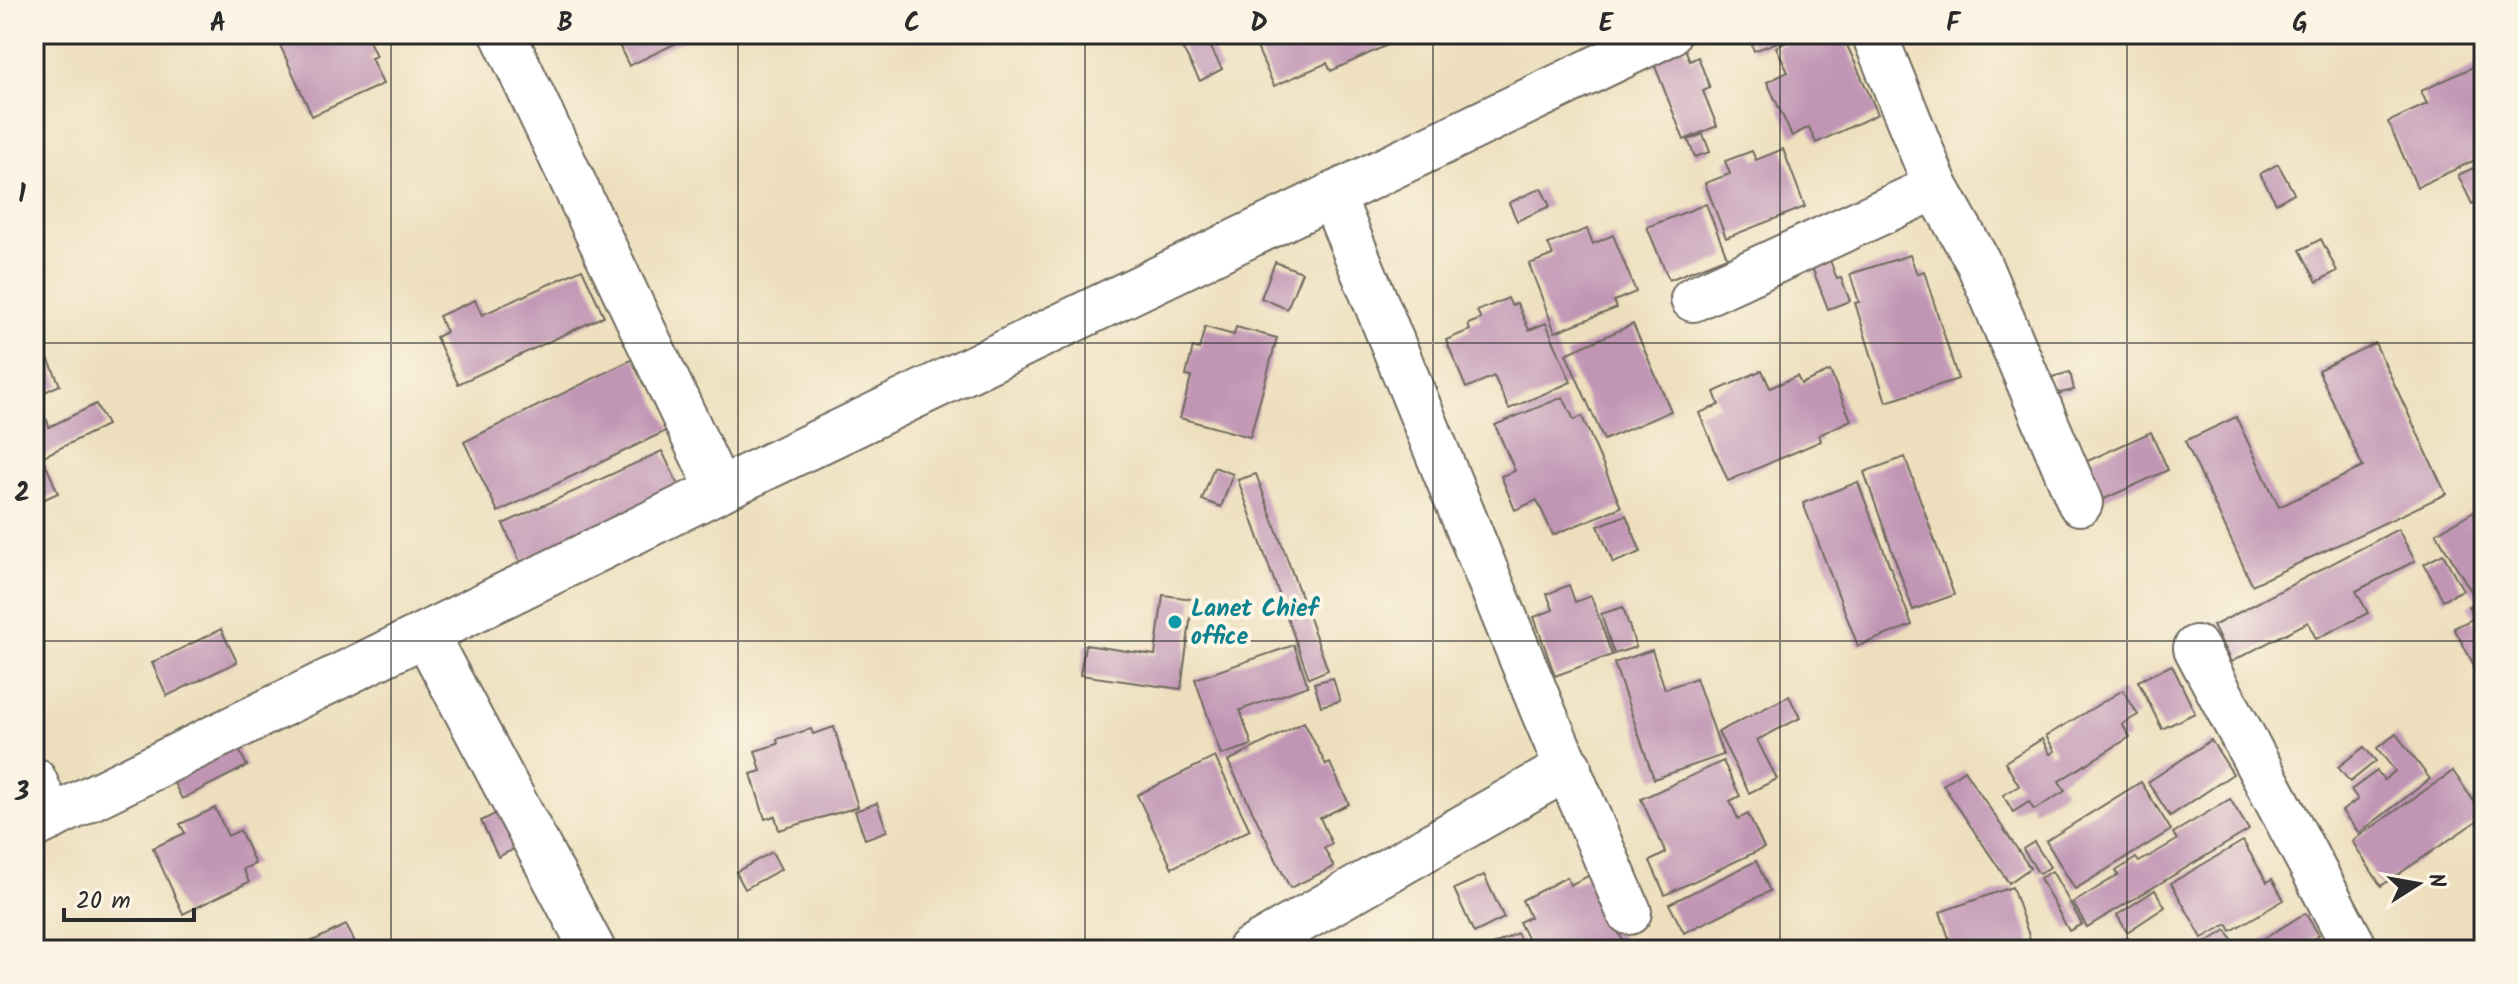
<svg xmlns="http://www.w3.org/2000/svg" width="2518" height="984" font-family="Kalam,sans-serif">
<rect width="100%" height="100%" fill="#fcf5e5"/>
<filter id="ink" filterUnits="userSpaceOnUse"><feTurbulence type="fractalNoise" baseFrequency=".0125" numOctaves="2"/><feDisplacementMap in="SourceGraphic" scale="16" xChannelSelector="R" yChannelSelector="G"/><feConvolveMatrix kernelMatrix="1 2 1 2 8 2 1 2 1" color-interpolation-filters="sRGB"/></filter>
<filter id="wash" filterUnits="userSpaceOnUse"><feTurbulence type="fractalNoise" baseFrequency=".006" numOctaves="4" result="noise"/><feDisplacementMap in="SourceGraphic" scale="32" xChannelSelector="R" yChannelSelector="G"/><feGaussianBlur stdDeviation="1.8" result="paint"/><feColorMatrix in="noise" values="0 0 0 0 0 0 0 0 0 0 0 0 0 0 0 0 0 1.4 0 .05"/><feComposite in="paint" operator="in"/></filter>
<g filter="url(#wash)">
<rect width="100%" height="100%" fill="#eddfbd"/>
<g id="blocks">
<!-- building -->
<g fill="#c196b5">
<path d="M 275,34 L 366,34 L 376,56 L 371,58 L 383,84 L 312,116 Z"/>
<path d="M 695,34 L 629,66 L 614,35 L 616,34 Z"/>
<path d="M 1251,34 L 1388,34 L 1392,43 L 1331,71 L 1327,63 L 1274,86 Z"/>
<path d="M 1748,34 L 1780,34 L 1783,40 L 1754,51 Z"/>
<path d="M 1804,34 L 1842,34 L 1878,114 L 1816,143 L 1809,127 L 1792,136 L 1767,82 L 1788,72 L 1776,47 Z"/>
<path d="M 1205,36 L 1222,69 L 1200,81 L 1182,48 Z"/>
<path d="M 1683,44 L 1690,61 L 1698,57 L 1710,88 L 1703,91 L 1717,126 L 1684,140 L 1651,56 Z"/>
<path d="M 2484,62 L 2484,156 L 2417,187 L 2388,122 L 2427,104 L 2421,91 Z"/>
<path d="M 1703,134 L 1710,152 L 1695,157 L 1688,140 Z"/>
<path d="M 1783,149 L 1805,207 L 1726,238 L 1705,183 L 1730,174 L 1725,161 L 1752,151 L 1756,160 Z"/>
<path d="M 2484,163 L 2484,198 L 2472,204 L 2458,175 Z"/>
<path d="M 2278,164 L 2294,193 L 2276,203 L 2260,174 Z"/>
<path d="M 1541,188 L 1550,206 L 1517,221 L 1509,203 Z"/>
<path d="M 1706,204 L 1727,257 L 1669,280 L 1647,227 Z"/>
<path d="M 1587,229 L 1593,244 L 1613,235 L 1636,292 L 1614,301 L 1617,308 L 1555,332 L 1529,264 L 1553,255 L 1548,244 Z"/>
<path d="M 2321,239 L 2337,271 L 2317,282 L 2300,250 Z"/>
<path d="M 1828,255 L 1837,279 L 1841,278 L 1850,301 L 1828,309 L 1810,262 Z"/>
<path d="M 1910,255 L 1917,274 L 1924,271 L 1958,379 L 1886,402 L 1855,303 L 1859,302 L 1850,274 Z"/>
<path d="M 1275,262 L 1302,272 L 1287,309 L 1261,298 Z"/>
<path d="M 582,269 L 604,316 L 458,384 L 436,337 L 446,332 L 439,316 L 475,300 L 482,315 Z"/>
<path d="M 1508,298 L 1511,305 L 1517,303 L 1529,330 L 1546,323 L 1571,382 L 1509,409 L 1494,376 L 1466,388 L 1446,340 L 1470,330 L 1468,324 L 1481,319 L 1477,311 Z"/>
<path d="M 1633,324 L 1671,411 L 1604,440 L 1566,354 Z"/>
<path d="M 1205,327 L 1234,335 L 1236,327 L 1277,338 L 1250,437 L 1180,418 L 1191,377 L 1186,376 L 1193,347 L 1199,349 Z"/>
<path d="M 2375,343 L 2446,494 L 2252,585 L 2185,441 L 2236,417 L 2279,507 L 2363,467 L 2318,370 Z"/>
<path d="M 47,356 L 60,385 L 34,397 L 34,362 Z"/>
<path d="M 635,358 L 670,429 L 498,512 L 464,442 Z"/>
<path d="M 1762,370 L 1770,388 L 1797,376 L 1801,384 L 1830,371 L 1851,420 L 1819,435 L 1821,441 L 1728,481 L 1699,413 L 1719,405 L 1714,392 Z"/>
<path d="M 2070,372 L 2074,390 L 2056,394 L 2052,377 Z"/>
<path d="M 1563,397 L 1574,420 L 1582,416 L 1621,507 L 1553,535 L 1537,500 L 1515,510 L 1501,476 L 1515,471 L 1495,425 Z"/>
<path d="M 96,404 L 107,425 L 34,461 L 34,426 L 47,420 L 49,427 Z"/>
<path d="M 2151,432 L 2168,470 L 2100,501 L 2083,463 Z"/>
<path d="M 662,451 L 680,488 L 520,562 L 503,524 Z"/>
<path d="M 1905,457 L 1954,595 L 1913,610 L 1864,472 Z"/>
<path d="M 45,463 L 58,493 L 34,504 L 34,468 Z"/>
<path d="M 1214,467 L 1233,474 L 1221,507 L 1202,500 Z"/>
<path d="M 1256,474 L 1328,670 L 1309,678 L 1238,480 Z"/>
<path d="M 1858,482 L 1912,625 L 1858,646 L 1803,503 Z"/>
<path d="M 2474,511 L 2484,528 L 2484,632 L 2468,606 L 2477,601 L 2436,533 Z"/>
<path d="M 1626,515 L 1641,552 L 1613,563 L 1598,526 Z"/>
<path d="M 2398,529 L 2415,561 L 2356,591 L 2368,613 L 2316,639 L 2308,622 L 2231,662 L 2213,626 Z"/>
<path d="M 2443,554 L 2463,590 L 2443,600 L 2424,564 Z"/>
<path d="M 1569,585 L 1575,602 L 1591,596 L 1612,655 L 1555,676 L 1534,617 L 1553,610 L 1547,594 Z"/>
<path d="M 1163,595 L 1193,599 L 1181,689 L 1080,675 L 1085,645 L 1155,655 Z"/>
<path d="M 1623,607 L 1636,647 L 1614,654 L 1601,614 Z"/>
<path d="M 2472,619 L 2484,640 L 2484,684 L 2454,628 Z"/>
<path d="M 221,629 L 237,662 L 167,696 L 152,663 Z"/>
<path d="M 1294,645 L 1308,686 L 1240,710 L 1252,745 L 1221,755 L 1195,679 Z"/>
<path d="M 1652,650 L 1665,689 L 1696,678 L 1723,755 L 1654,779 L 1614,663 Z"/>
<path d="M 2172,665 L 2195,713 L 2162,729 L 2138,681 Z"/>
<path d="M 1333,678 L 1340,701 L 1321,706 L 1314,683 Z"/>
<path d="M 2123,690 L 2138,715 L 2122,724 L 2130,737 L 2059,781 L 2065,791 L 2034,810 L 2029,802 L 2013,812 L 2003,795 L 2019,786 L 2005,762 L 2042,739 L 2050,754 L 2055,751 L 2046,736 Z"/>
<path d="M 1789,696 L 1800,718 L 1757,740 L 1777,779 L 1749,793 L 1718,732 Z"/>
<path d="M 1304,722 L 1326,765 L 1330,763 L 1349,804 L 1320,818 L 1332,844 L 1324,848 L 1334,867 L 1290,888 L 1228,761 Z"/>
<path d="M 834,727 L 858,807 L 779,830 L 775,816 L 765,819 L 751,774 L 761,771 L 755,751 L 778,744 L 777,739 L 811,729 L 813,734 Z"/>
<path d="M 2396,734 L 2430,779 L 2359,833 L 2342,811 L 2358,799 L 2351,790 L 2377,771 L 2384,780 L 2395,771 L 2377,748 Z"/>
<path d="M 2211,740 L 2233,774 L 2170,816 L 2148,782 Z"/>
<path d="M 235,742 L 247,766 L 182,799 L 169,773 Z"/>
<path d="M 2364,747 L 2376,761 L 2350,782 L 2338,767 Z"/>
<path d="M 1215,757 L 1250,830 L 1172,868 L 1137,795 Z"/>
<path d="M 1723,761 L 1740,796 L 1730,801 L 1738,819 L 1748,814 L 1764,848 L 1665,895 L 1650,861 L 1666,853 L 1641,799 Z"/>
<path d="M 1964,770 L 2030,868 L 2009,883 L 1943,785 Z"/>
<path d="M 2453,771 L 2484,816 L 2381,886 L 2352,841 Z"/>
<path d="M 2141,782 L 2171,830 L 2075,889 L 2046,841 Z"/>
<path d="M 2230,799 L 2249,830 L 2087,927 L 2073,903 L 2118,875 L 2116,871 L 2136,858 L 2139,862 L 2177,840 L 2173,833 Z"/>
<path d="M 877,803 L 887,831 L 865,839 L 855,811 Z"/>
<path d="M 215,808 L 228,836 L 240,830 L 255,864 L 243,869 L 249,882 L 183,914 L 153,848 L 185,833 L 180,824 Z"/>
<path d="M 501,811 L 518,847 L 498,857 L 481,821 Z"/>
<path d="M 2243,841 L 2267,882 L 2272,879 L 2284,900 L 2231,931 L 2227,924 L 2202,938 L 2171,883 Z"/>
<path d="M 2034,842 L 2050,867 L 2039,874 L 2023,849 Z"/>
<path d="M 772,852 L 781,869 L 745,889 L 736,872 Z"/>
<path d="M 1756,861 L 1770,891 L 1684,933 L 1669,904 Z"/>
<path d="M 2052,871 L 2082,924 L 2069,931 L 2040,878 Z"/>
<path d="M 1484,875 L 1504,918 L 1474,933 L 1454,889 Z"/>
<path d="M 1590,875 L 1623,941 L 1604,950 L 1533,950 L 1519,922 L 1530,917 L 1522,900 L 1567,877 L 1570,885 Z"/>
<path d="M 2012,887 L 2034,950 L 1953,950 L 1940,912 Z"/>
<path d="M 2155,890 L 2165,907 L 2127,932 L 2117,915 Z"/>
<path d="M 2305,913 L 2319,935 L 2297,950 L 2246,950 Z"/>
<path d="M 346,925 L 359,950 L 307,950 L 304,945 Z"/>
<path d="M 2226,930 L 2239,950 L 2194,950 Z"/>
<path d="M 1517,933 L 1526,950 L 1483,950 Z"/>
<path d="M 2128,938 L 2135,950 L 2108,950 Z"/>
</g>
</g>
</g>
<g filter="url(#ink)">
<use href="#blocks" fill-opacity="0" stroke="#6f6a5e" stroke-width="2"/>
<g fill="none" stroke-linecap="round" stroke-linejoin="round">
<defs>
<g id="street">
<path d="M 503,34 L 719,490"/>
<path d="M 1874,34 L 1936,187 L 1978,262 L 2080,503"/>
<path d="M 1332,195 L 1543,711 L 1629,912"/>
<path d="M 1693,299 L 1936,187"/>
<path d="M 426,635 L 593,950"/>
<path d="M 2196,648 L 2356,950"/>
<path d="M 34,780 L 51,818"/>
<path d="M 34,826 L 719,490 L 1668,34"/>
<path d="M 1249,950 L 1569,767"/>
</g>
</defs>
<!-- street casing -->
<use href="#street" stroke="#6f6a5e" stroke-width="48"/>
<!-- street -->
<use href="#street" stroke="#fff" stroke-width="44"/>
</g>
</g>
<!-- grid -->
<path fill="none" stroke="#2b2b2b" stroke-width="2" stroke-opacity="0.55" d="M 391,34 L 391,950M 738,34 L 738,950M 1085,34 L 1085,950M 1433,34 L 1433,950M 1780,34 L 1780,950M 2127,34 L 2127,950M 34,343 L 2484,343M 34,641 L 2484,641"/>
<!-- markers -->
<circle fill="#0f9aa8" stroke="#fcf5e5" stroke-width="3" cx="1175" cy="622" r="8"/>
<g text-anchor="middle" stroke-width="8" stroke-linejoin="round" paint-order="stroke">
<!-- culture labels -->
<g font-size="24" font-weight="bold" fill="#0d838f" stroke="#fcf5e5" text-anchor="start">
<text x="1191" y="616">Lanet Chief<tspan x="1191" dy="28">office</tspan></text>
</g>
</g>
<!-- margin -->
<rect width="2518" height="984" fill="none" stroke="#fcf5e5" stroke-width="88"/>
<!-- north arrow -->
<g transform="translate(2418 884) rotate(79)" stroke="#fcf5e5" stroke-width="6" paint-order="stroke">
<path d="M0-6L14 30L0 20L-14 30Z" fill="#2b2b2b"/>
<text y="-12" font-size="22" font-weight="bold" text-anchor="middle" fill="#2b2b2b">N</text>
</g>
<!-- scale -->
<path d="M64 908v12h130v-12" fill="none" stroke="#2b2b2b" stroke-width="4"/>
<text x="76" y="908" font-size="24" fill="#2b2b2b" stroke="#fcf5e5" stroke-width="6" paint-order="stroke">20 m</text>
<rect x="44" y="44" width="2430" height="896" fill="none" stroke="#2b2b2b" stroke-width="3"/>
<g font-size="26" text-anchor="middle" font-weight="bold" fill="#2b2b2b">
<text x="218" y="31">A</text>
<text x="565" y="31">B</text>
<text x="912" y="31">C</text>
<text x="1259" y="31">D</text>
<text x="1606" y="31">E</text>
<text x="1953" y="31">F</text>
<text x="2300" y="31">G</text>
<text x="22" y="202">1</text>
<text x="22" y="501">2</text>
<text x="22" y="800">3</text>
</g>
</svg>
